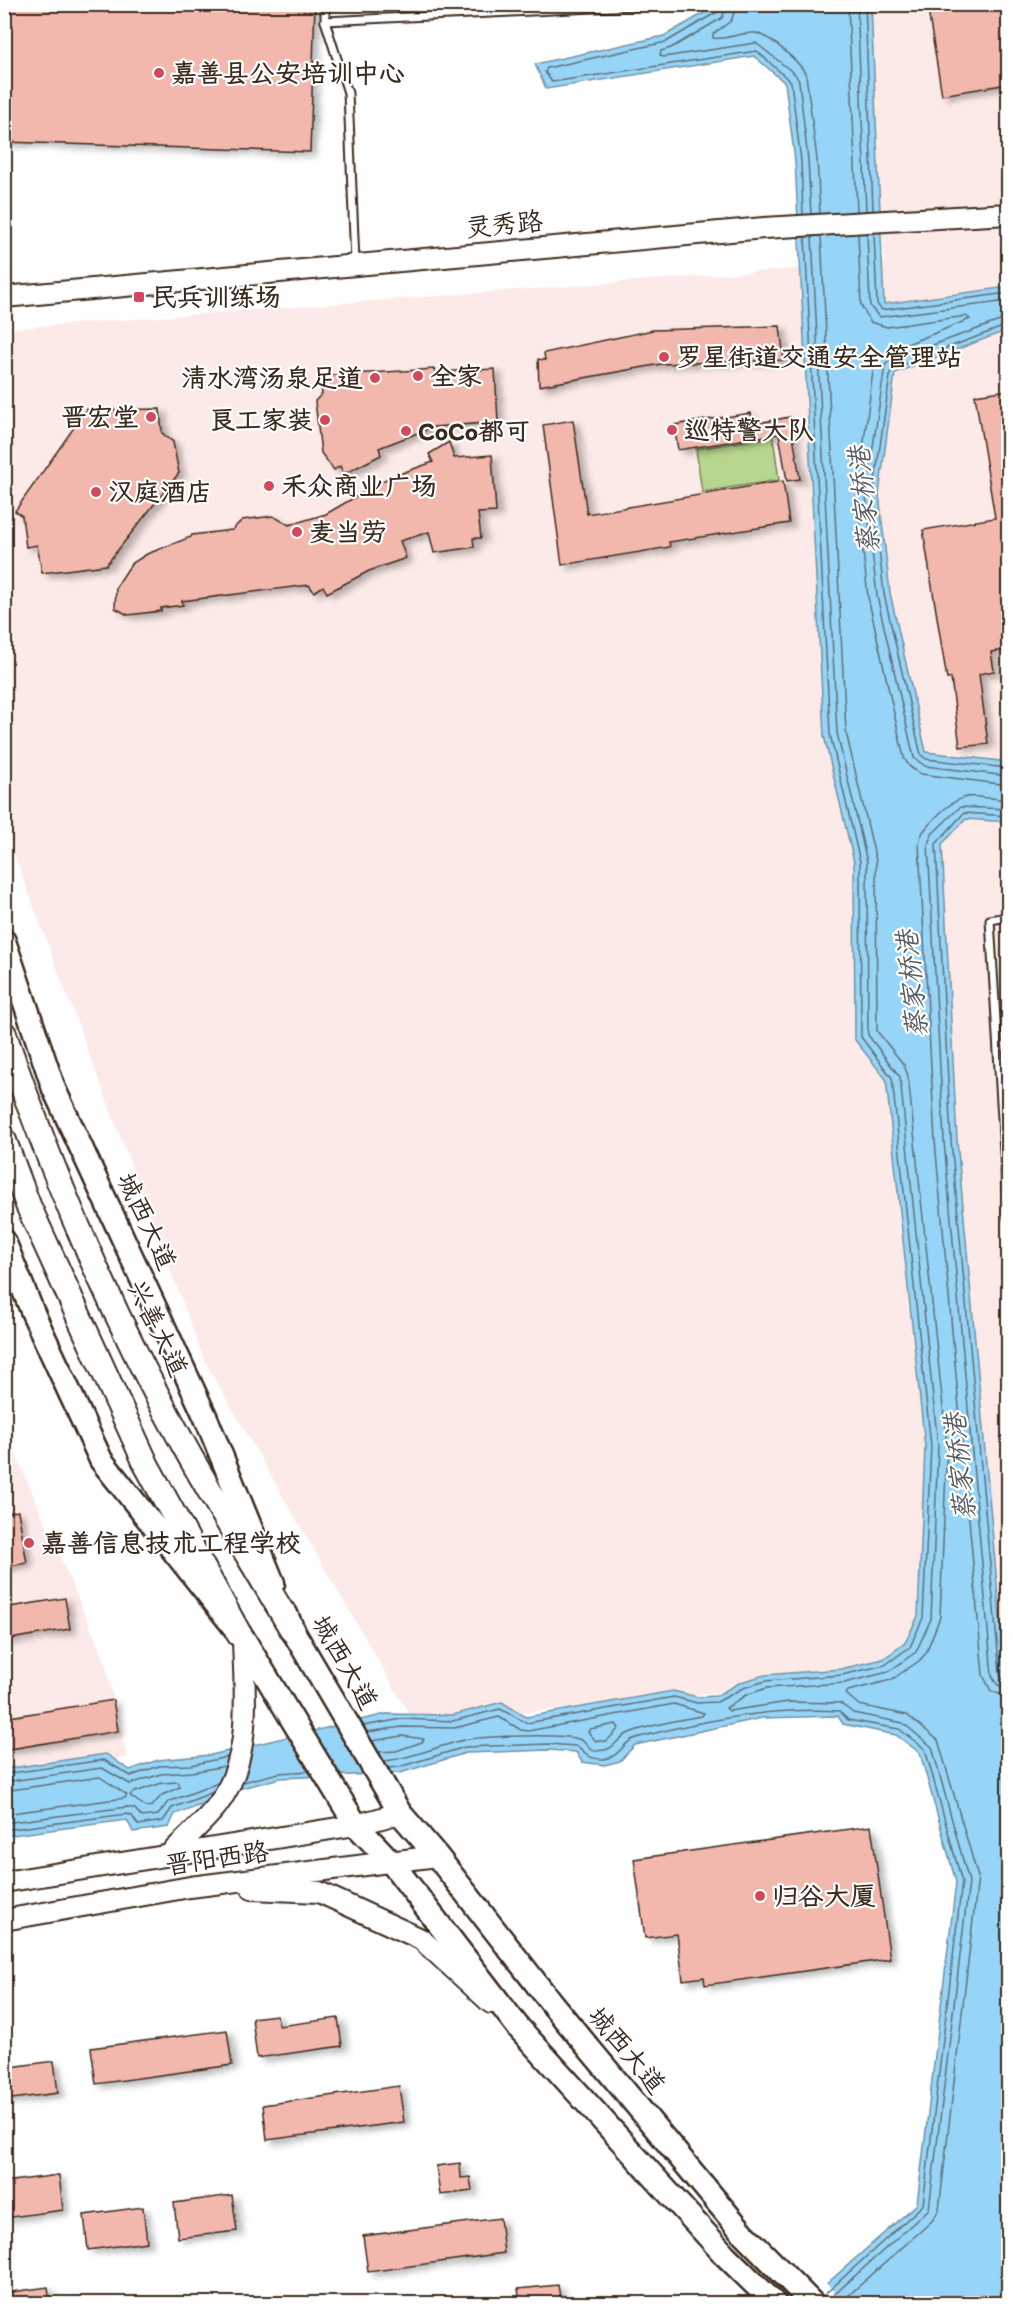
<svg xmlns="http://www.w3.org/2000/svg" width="1013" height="2308" font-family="Itim,'LXGW WenKai TC',sans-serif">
<defs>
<filter id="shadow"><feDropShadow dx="6" dy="4" stdDeviation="3" flood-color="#0004"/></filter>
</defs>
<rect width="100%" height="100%" fill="#fff"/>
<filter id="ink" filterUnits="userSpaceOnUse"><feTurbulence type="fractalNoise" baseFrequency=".0167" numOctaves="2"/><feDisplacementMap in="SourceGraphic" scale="12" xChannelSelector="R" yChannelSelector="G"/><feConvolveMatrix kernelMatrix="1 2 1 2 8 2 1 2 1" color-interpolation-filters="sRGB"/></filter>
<g filter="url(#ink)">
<!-- built -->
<g fill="#fbeae7">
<path d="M 859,5 L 1008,5 L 1008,1731 L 1001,1663 L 415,1724 L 205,1362 L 5,830 L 5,329 L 885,262 Z"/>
<path d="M 4,1427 L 104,1659 L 127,1757 L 5,1778 Z"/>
</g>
<!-- green -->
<path fill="#b7d68f" stroke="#798056" stroke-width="1.5" d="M 773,437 L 779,480 L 702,492 L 696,449 Z"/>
<!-- water -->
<path fill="#97d5f8" stroke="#7291a1" stroke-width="1.5" d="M 718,5 L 871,5 L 884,304 L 1008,287 L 1008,330 L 895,373 L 879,494 L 890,593 L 926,752 L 1008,762 L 1008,822 L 966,819 L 942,844 L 957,1140 L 1008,1707 L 1008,2303 L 805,2303 L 917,2204 L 956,1882 L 920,1753 L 896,1735 L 843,1724 L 838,1716 L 762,1718 L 635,1745 L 620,1761 L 604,1765 L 582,1762 L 576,1752 L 548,1750 L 466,1753 L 400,1773 L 280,1778 L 242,1788 L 175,1814 L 169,1827 L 133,1832 L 127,1820 L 5,1836 L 5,1769 L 106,1754 L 130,1770 L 158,1760 L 211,1755 L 386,1714 L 453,1715 L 502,1702 L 526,1717 L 673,1691 L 698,1697 L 716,1696 L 741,1682 L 765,1675 L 841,1669 L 883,1659 L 905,1643 L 918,1616 L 925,1447 L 886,1079 L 855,1040 L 854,862 L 824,736 L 795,161 L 785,83 L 754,56 L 546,89 L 535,64 L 664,36 Z"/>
<!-- pier -->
<path fill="#fff" d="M 825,2282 L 845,2304 L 802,2304 L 803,2301 Z"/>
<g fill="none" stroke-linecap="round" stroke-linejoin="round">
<!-- shore -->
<g stroke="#606e75" stroke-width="1.5">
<path d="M 720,4 L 717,12 L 666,42 L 547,68 L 545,72 L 552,82 L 757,51 L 791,82 L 801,161 L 803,214"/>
<path d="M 728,4 L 722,18 L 671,48 L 661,51 L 660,55 L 663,57 L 756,43 L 795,74 L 799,81 L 808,160 L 811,214"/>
<path d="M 737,4 L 731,21 L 713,34 L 713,38 C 726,40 741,32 755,33 C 768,34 801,63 806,75 L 817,159 L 820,214"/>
<path d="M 848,4 L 857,211"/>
<path d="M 857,4 L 866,211"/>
<path d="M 865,4 L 873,210"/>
<path d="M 867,233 L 870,306 L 879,317 L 1008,301"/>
<path d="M 874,233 L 877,304 L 882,310 L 1008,293"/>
<path d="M 858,234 L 861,305 L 870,322 L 887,327 L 966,316 L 970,319 L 885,353 L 877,361 L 873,371 L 857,496 L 868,597 L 904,758 L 910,767 L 921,774 L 1008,785"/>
<path d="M 821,236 L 846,732 L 876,861 L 877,1031 L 904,1065 L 908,1076 L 947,1445 L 940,1617 L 926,1653 L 919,1661 L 891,1680 L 848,1691 L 846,1694 L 859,1705 L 907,1715 L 938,1740 L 978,1877 L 939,2210 L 932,2221 L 839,2304"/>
<path d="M 812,237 L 837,733 L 867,862 L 868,1035 L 900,1077 L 938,1446 L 931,1619 L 916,1652 L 888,1672 L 844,1683 L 767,1688 L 746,1695 L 726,1708 L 729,1711 L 788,1702 L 840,1703 L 853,1713 L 903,1723 L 932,1747 L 969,1882 L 929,2209 L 825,2303"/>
<path d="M 1008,318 L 891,360 L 885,365 L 866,495 L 877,596 L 914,758 L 925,766 L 1008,776"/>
<path d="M 1008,325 L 891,369 L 873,495 L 884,594 L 921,755 L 926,759 L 1008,768"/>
<path d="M 1008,800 C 972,797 964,789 936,817 C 928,826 920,832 919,844 L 935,1141 L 983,1675 L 991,1691 L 1008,1697"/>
<path d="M 1008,809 L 960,807 L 932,834 L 928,844 L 944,1141 L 992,1675 L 998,1685 L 1008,1688"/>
<path d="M 1008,816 L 964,813 L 936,844 L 951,1140 L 1000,1674 L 1002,1679 L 1008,1681"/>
<path d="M 616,1724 L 619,1728 L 607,1741 L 596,1741 L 588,1732 L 590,1729 Z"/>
<path d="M 363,1726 L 402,1719 L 453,1721 L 500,1709 L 527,1723 L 674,1697 L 697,1703 L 717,1702 L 743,1688 L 766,1681 L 842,1675 L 885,1665 L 910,1647 L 923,1618 L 931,1446 L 892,1078 L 861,1037 L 860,862 L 830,734 L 805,237"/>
<path d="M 367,1732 L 402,1727 L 454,1728 L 499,1717 L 521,1730 L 528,1731 L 674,1704 L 704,1713 L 702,1716 C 679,1720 654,1724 632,1732 C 612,1738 618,1754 591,1750 C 588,1746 585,1742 581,1740 C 565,1733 479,1736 460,1741 C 435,1747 410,1759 384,1761"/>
<path d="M 372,1741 L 402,1736 L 424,1739 L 422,1742 L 396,1751 L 379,1752"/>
<path d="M 388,1768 L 399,1767 L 465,1747 L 548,1744 L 576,1746 C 587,1751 584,1759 603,1759 C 619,1759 622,1742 636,1738 C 702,1720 771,1707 839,1711 L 848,1720 L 899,1729 L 925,1749 L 962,1882 L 923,2205 L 823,2296"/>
<path d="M 4,1774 L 104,1760 L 131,1776 L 159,1766 L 191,1765 L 227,1757"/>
<path d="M 4,1782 L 102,1768 L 130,1784 L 161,1774 L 192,1772 L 225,1766"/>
<path d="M 178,1782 L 180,1787 L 162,1795 L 152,1806 L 146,1807 L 130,1796 L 132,1793 L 162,1783 Z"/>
<path d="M 243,1782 L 279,1773 L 309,1771"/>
<path d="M 4,1791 L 100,1777 L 127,1795 L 125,1798 L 4,1814"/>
<path d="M 4,1823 L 127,1807 L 135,1809 L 142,1817 L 158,1815 L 168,1802 L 218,1783"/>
<path d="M 4,1830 L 127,1814 L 132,1816 L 138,1825 L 163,1821 L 172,1808 L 211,1793"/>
</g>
</g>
<!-- building -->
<g fill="#f2b8ae" stroke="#3b2a1e" stroke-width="1.5" filter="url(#shadow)">
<path d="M 4,4 L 315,4 L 310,152 L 4,142 Z"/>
<path d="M 927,4 L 1008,4 L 1008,84 L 942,95 Z"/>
<path d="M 780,326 L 784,360 L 661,364 L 539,386 L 538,359 L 545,360 L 544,353 L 653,330 Z"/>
<path d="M 435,369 L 435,372 L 495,369 L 498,422 L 433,427 L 379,448 L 381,455 L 344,474 L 340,466 L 334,470 L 321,453 L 315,401 L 322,394 L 320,376 Z"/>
<path d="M 1008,390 L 1008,650 L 991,652 L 994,671 L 979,674 L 988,744 L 960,747 L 951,678 L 947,679 L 923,530 L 995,518 L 975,395 Z"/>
<path d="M 87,409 L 98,417 L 103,410 L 160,409 L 162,433 L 173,442 L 179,473 L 106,565 L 42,573 L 37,545 L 26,547 L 22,516 L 15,511 Z"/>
<path d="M 751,413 L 753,424 L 790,417 L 800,479 L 787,481 L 779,434 L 678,450 L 674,425 Z"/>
<path d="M 573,420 L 587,514 L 783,481 L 789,523 L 669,542 L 670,547 L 562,565 L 543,425 Z"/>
<path d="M 449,442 L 454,458 L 492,455 L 496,512 L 478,513 L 481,538 L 473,538 L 474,547 L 434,553 L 429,532 L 400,541 L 406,558 L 369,571 L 327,593 L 323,586 L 314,592 L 309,585 L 182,601 L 183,605 L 161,608 L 161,611 L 128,615 L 115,608 L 116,587 L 131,564 L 147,554 L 191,537 L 192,535 L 232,530 L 242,520 L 273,516 L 289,525 L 326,514 L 388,478 L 433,462 L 429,454 Z"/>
<path d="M 18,1511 L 27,1563 L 4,1567 L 4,1513 Z"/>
<path d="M 65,1598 L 70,1629 L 4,1640 L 4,1608 Z"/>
<path d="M 113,1700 L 118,1731 L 4,1750 L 4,1718 Z"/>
<path d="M 871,1826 L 890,1959 L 705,1985 L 704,1977 L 683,1980 L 677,1934 L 645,1938 L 634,1859 Z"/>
<path d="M 277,2015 L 279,2026 L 338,2018 L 342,2046 L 257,2058 L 252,2018 Z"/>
<path d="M 227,2030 L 232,2065 L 96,2084 L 91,2048 Z"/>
<path d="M 54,2061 L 58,2093 L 4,2100 L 4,2068 Z"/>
<path d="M 399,2086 L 404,2122 L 267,2140 L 263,2105 Z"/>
<path d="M 460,2163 L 461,2178 L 470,2177 L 472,2191 L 440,2195 L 436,2166 Z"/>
<path d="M 59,2175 L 63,2210 L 4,2218 L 4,2182 Z"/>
<path d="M 232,2195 L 237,2231 L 178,2238 L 174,2203 Z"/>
<path d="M 143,2207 L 147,2242 L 88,2250 L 84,2215 Z"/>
<path d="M 500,2218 L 504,2253 L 368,2272 L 363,2236 Z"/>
<path d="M 558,2285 L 561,2304 L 520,2304 L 518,2289 Z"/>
<path d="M 48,2287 L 50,2304 L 4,2304 L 4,2293 Z"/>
</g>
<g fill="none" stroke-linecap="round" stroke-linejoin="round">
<defs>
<g id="service">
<path d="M 325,4 L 325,21 L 348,93 L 355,262"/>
<path d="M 325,21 L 677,4"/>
<path d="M 1008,917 L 990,920 L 1008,1218"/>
</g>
<g id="secondary">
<path d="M 4,297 L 764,228 L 1008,214"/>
<path d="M 171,1853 C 186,1838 203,1823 216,1807 C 254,1758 244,1695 243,1638"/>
<path d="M 4,1882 L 356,1825 L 400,1813"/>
<path d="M 252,1889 L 319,1892 L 421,1939 L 491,2003"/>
<path d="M 4,1920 L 190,1887 L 437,1856"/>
</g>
<g id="primary">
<path d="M 4,941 L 54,1089 L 206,1418 L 273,1583"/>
<path d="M 4,1241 L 33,1313 L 101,1460 L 243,1638 L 356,1825 L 392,1863 L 518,2027 L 725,2255 L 775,2304"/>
<path d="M 286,1614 L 293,1631 L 400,1813 L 437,1856 L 553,2005 L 743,2233 L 813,2304"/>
</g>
<g id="trunk">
<path d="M 4,1034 C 53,1177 113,1318 187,1451 C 221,1512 258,1571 293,1631"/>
<path d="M 4,1141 L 28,1205 L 147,1466 L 239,1634"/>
</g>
</defs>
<!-- service casing -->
<use href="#service" stroke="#3b2a1e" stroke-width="11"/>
<!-- secondary casing -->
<use href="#secondary" stroke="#3b2a1e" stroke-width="24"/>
<!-- primary casing -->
<use href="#primary" stroke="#3b2a1e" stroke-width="27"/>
<!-- trunk casing -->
<use href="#trunk" stroke="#3b2a1e" stroke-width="28"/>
<!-- service -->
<use href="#service" stroke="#fff" stroke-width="7"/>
<!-- secondary -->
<use href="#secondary" stroke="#fff" stroke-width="20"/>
<!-- primary -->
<use href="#primary" stroke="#fff" stroke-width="22"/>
<!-- trunk -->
<use href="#trunk" stroke="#fff" stroke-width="24"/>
</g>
</g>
<!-- markers -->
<g fill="#d1495b" stroke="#fff" stroke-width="2">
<circle cx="159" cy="73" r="6"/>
<rect x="133" y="291" width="12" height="12" rx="3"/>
<circle cx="664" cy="357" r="6"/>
<circle cx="418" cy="376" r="6"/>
<circle cx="375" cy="378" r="6"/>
<circle cx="151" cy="417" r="6"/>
<circle cx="325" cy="420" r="6"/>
<circle cx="672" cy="430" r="6"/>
<circle cx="406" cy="431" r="6"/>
<circle cx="269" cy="486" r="6"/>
<circle cx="96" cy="492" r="6"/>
<circle cx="297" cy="532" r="6"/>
<circle cx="29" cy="1543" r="6"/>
<circle cx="760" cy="1896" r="6"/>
</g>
<g text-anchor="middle" stroke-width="4.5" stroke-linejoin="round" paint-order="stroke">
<!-- poi labels -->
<g font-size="26" font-weight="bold" fill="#3b2a1e" stroke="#fff" text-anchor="start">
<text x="171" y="82">嘉善县公安培训中心</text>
<text x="151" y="306">民兵训练场</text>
<text x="676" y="366">罗星街道交通安全管理站</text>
<text x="430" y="385">全家</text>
<text x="363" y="387" text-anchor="end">清水湾汤泉足道</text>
<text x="139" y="426" text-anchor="end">晋宏堂</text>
<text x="313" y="429" text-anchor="end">良工家装</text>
<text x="684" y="439">巡特警大队</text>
<text x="418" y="440">CoCo都可</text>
<text x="281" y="495">禾众商业广场</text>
<text x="108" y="501">汉庭酒店</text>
<text x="309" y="541">麦当劳</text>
<text x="41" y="1552">嘉善信息技术工程学校</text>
<text x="772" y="1905">归谷大厦</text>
</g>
<!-- street labels -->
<g font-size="26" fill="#3b2a1e" stroke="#fff">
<text transform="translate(504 224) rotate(-5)" y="9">灵秀路</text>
<text transform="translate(147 1221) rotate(65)" y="9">城西大道</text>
<text transform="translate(158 1328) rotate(64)" y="9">兴善大道</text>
<text transform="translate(345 1662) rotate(60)" y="9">城西大道</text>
<text transform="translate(217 1858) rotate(-8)" y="9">晋阳西路</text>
<text transform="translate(627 2050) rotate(50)" y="9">城西大道</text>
</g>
<!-- water labels -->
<g font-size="27" font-style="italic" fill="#575d5f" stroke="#fff">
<text transform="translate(864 500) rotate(-96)" y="9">蔡家桥港</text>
<text transform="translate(912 984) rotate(-96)" y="9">蔡家桥港</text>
<text transform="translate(960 1467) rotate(-96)" y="9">蔡家桥港</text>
</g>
</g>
<!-- margin -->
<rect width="1013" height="2308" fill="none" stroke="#fff" stroke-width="24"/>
<rect x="12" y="12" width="989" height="2284" fill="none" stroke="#3b2a1e" stroke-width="2" filter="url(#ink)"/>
</svg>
